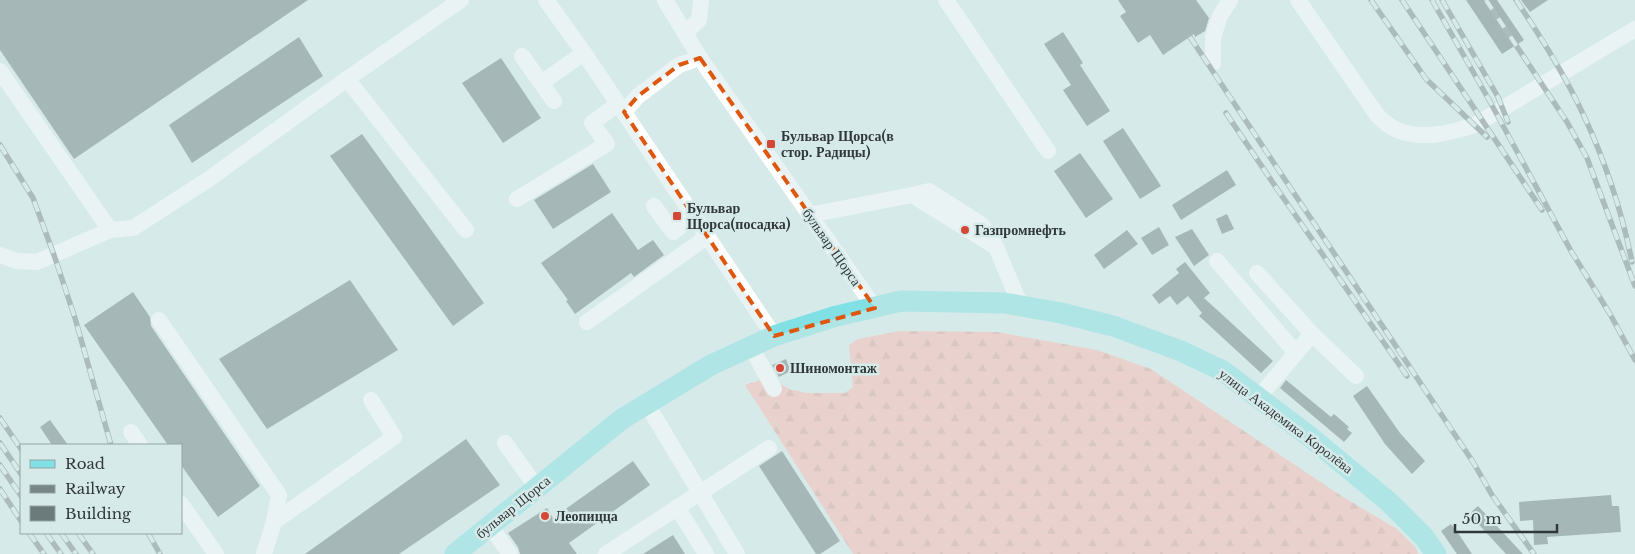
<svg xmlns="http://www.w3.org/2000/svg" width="1635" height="554" font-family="'Libre Baskerville',serif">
<defs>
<pattern id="forest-firs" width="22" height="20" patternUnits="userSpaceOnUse" patternTransform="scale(1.25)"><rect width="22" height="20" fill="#feb6aa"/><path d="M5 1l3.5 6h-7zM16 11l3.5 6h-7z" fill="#da9d93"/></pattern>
</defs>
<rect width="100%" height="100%" fill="#d7eaea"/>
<!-- forest -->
<path fill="url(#forest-firs)" d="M 899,331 L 997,332 L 1097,350 L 1151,369 L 1340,495 L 1397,529 L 1416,548 L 1418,554 L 853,554 L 745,385 L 764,379 L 774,380 L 789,389 L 807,393 L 845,393 L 853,387 L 849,345 L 858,339 Z"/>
<!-- building -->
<g fill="#6b7b7c">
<path d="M 0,0 L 308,0 L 74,159 L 0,50 Z"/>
<path d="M 1118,0 L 1196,0 L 1209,18 L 1205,31 L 1195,37 L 1194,34 L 1163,55 L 1150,35 L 1138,43 L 1120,16 L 1126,12 Z"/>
<path d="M 1466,0 L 1497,0 L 1524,40 L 1502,54 Z"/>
<path d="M 1521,0 L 1548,0 L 1530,12 Z"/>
<path d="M 1063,32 L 1083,63 L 1080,65 L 1110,111 L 1087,126 L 1063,90 L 1071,85 L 1044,44 Z"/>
<path d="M 299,37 L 323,76 L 192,163 L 169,125 Z"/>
<path d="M 501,58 L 541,118 L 503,143 L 462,83 Z"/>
<path d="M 1123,128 L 1161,186 L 1140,199 L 1103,141 Z"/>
<path d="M 362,134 L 484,303 L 453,326 L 330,156 Z"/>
<path d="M 1080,153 L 1113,199 L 1086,218 L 1054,171 Z"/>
<path d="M 593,164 L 611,192 L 553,229 L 534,200 Z"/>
<path d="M 1227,170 L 1236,185 L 1181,220 L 1172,205 Z"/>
<path d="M 612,213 L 638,250 L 653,240 L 664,255 L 634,277 L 631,273 L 575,314 L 566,301 L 568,300 L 541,263 Z"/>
<path d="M 1227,214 L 1234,229 L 1222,234 L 1216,219 Z"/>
<path d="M 1159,227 L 1169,245 L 1152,255 L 1141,238 Z"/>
<path d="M 1192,229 L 1209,255 L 1194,266 L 1175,237 Z"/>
<path d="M 1127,230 L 1138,244 L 1104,269 L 1094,255 Z"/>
<path d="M 1185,262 L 1210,293 L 1204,298 L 1273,361 L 1261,373 L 1199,316 L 1202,313 L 1188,296 L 1177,305 L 1170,296 L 1159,304 L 1152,295 L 1179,273 L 1176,269 Z"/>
<path d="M 350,280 L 398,350 L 267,429 L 219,359 Z"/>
<path d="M 133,292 L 150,317 L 151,326 L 260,486 L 218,517 L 181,465 L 181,445 L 168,445 L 84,325 Z"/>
<path d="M 786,359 L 791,371 L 779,377 L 772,365 Z"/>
<path d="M 1286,380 L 1331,417 L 1334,414 L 1349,427 L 1347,429 L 1352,433 L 1344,442 L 1280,388 Z"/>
<path d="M 1367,386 L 1400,433 L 1425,461 L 1412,474 L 1385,444 L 1353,396 Z"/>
<path d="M 50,420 L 68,445 L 52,445 L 40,427 Z"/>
<path d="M 466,439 L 500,485 L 399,554 L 305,554 Z"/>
<path d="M 782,451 L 840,541 L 820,554 L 816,554 L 759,466 Z"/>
<path d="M 633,461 L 650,485 L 569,543 L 577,554 L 520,554 L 518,547 L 508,533 L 547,508 L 553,518 Z"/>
<path d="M 1611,495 L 1612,506 L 1619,506 L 1621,532 L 1547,537 L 1548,544 L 1534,545 L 1533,520 L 1520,521 L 1519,502 Z"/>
<path d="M 1478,506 L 1509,539 L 1523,554 L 1506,554 L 1469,514 Z"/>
<path d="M 1451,524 L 1458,533 L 1472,554 L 1457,554 L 1441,531 Z"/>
<path d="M 673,535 L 685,554 L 643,554 Z"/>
</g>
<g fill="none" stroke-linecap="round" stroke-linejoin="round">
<!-- minor -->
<g stroke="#fff" stroke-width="16">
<path d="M 546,0 L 584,53 L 774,336"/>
<path d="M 665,0 L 700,58 L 875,308"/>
<path d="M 946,0 L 1048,151"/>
<path d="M 1298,0 L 1377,115 C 1382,120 1388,126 1395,129 C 1420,141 1450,133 1475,125 L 1635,29"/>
<path d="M 685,33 L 699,20 L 701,0"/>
<path d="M 522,56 L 554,101"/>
<path d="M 1213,63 L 1213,37 L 1220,16 L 1230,0"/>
<path d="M 0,71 L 110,230 L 133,228 L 209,179 L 347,79 L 461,0"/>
<path d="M 347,79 L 466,230"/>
<path d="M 541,83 L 584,53"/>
<path d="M 624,112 L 638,96 L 679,65 L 700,58"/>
<path d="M 912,195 L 929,191 L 982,225 L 994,243"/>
<path d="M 517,199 L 607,144 L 592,123 L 618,104"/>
<path d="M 654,206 L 673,232 L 694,217"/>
<path d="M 809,215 L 912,195 L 996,247 L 1020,304"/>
<path d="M 0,255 L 17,261 L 37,262 L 110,230"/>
<path d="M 1217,261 L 1296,353"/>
<path d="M 1257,273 L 1312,334 L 1259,397"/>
<path d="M 159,320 L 279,495 L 274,522 L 264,554"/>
<path d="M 587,322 L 708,236"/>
<path d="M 1312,334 L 1356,376"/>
<path d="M 751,347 L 774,389"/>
<path d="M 646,403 L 737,554"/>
<path d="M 131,432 L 140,445"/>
<path d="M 505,443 L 537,488"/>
<path d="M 181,504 L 216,554"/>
<path d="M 677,507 L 706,554"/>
<path d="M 274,522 L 394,437 L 371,400"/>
<path d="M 490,526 L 510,554"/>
<path d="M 606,554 L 769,448"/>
</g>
<!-- major -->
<path stroke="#80e0e3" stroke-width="21" d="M 455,554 L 622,419 L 711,365 L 774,336 L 833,317 L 901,301 L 1004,303 L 1061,313 L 1113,326 L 1181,351 L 1223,371 L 1309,436 L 1389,502 L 1424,537 L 1436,554"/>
<defs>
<g id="rail">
<path d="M 1371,0 L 1426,79 L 1487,137"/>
<path d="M 1402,0 L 1542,210"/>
<path d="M 1432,0 L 1488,98 L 1571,251 L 1610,314 L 1635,360"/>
<path d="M 1442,0 L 1498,97 L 1508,122"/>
<path d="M 1486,0 L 1567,122 L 1587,158 L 1635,286"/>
<path d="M 1516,0 C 1541,37 1565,75 1584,116 C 1605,161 1622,212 1632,262"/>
<path d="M 1190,37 L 1473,462 L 1492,495 L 1534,554"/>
<path d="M 1226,113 L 1273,183 L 1407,376"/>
<path d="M 0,145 L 33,198 L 54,255 L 75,318 L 111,445"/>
<path d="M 0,418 L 21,449"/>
<path d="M 0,443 L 21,474"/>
<path d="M 0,465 L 21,496"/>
<path d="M 0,489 L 21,521"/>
<path d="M 29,533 L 44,554"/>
<path d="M 46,533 L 61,554"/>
<path d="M 61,533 L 76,554"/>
<path d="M 78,533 L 93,554"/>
<path d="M 148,533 L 160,554"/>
</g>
</defs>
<!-- rail casing -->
<use href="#rail" stroke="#798586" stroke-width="5.5"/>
<!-- rail -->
<use href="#rail" stroke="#d7eaea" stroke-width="4" stroke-dasharray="11" stroke-linecap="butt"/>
</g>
<!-- marked area -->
<path d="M0 0H1635V554H0ZM 700,58 L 875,308 L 774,336 L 624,112 L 638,96 L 679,65 Z" fill="#d7eaea" fill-opacity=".55" fill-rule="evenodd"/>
<path fill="none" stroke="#df570e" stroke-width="4" stroke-dasharray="10 6" stroke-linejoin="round" d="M 700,58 L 875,308 L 774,336 L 624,112 L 638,96 L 679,65 Z"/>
<!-- markers -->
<g fill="#d44736" stroke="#d7eaea" stroke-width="2">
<rect x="766" y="139" width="10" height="10" rx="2.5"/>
<rect x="672" y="211" width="10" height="10" rx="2.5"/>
<circle cx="965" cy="230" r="5"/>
<circle cx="780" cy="368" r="5"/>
<circle cx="545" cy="516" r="5"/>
</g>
<g text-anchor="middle" stroke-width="5" stroke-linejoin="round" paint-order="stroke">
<!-- poi labels -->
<g font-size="14" font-weight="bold" fill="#313839" stroke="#d7eaea" text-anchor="start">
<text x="781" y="141">Бульвар Щорса(в<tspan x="781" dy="16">стор. Радицы)</tspan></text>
<text x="687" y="213">Бульвар<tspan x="687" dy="16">Щорса(посадка)</tspan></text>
<text x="975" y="235">Газпромнефть</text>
<text x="790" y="373">Шиномонтаж</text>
<text x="555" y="521">Леопицца</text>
</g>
<!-- street labels -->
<g font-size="14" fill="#313839" stroke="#d7eaea">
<text transform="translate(832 247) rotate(55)" y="5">бульвар Щорса</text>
<text transform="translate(1286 421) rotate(37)" y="5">улица Академика Королёва</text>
<text transform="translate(513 507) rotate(-39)" y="5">бульвар Щорса</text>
</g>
</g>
<!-- legend -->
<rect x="20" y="444" width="162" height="90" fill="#d7eaea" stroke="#95a3a3"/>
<rect x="30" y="460" width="25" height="8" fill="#80e0e3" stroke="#95a3a3"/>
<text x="65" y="469" font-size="15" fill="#313839">Road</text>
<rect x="30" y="485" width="25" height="8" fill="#798586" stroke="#95a3a3"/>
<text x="65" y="494" font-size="15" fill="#313839">Railway</text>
<rect x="30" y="506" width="25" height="15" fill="#6b7b7c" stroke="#95a3a3"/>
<text x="65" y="519" font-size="15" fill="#313839">Building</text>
<!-- scale -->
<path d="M1455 524v8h102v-8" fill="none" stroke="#313839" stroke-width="2.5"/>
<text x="1462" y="524" font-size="15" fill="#313839" stroke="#d7eaea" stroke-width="4" paint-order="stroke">50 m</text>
</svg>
